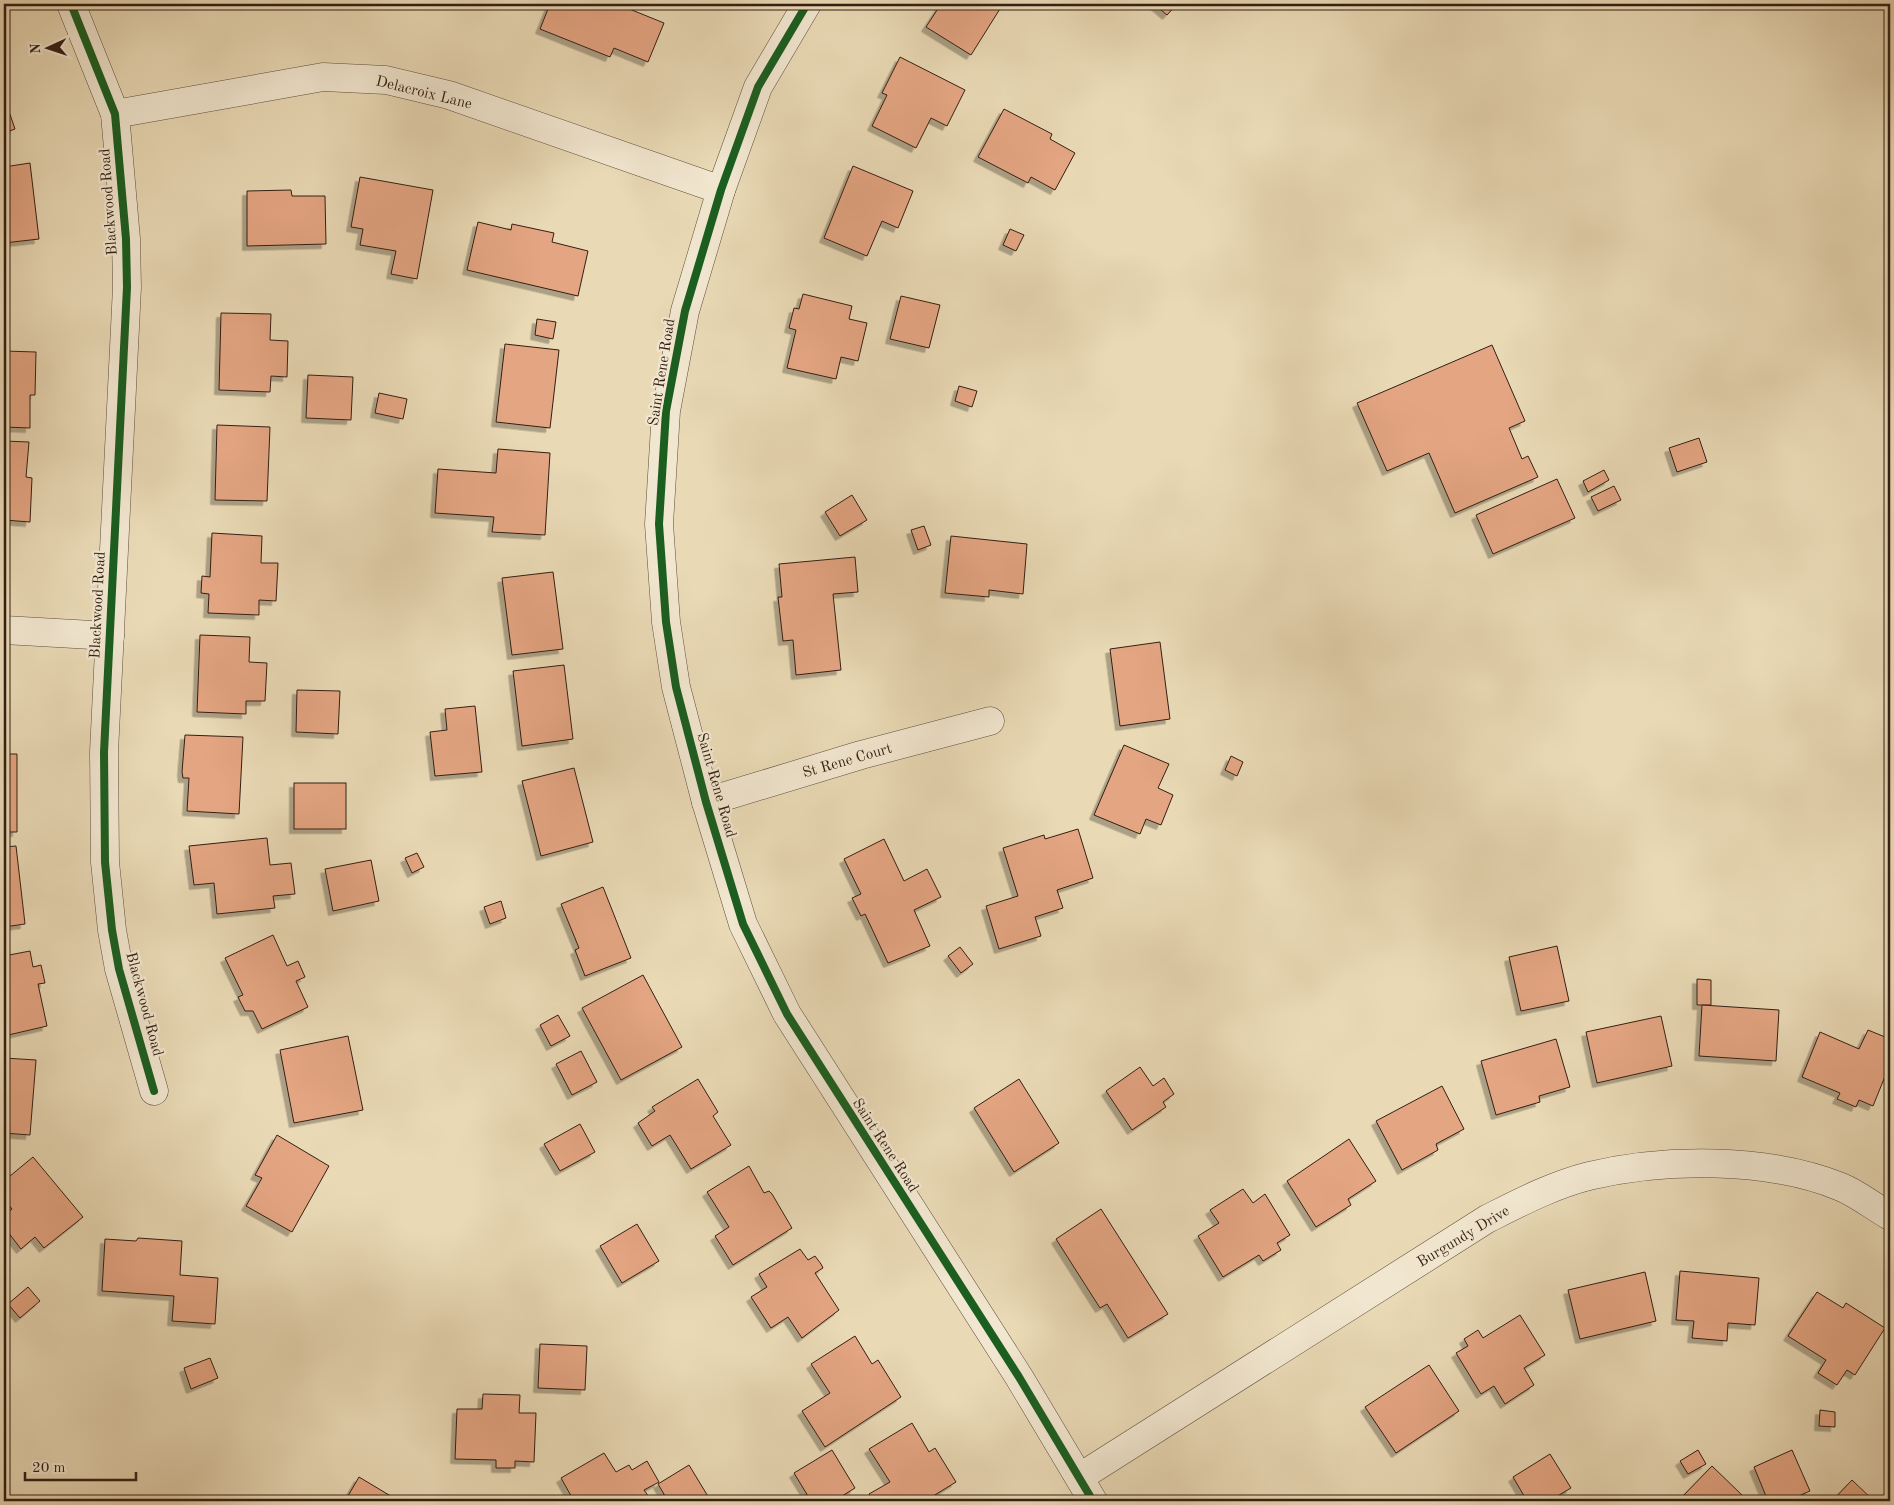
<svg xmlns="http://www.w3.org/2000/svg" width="1894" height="1505" font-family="'Old Standard TT',serif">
<defs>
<filter id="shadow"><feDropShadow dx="-4.5" dy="4.5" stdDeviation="0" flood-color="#0004"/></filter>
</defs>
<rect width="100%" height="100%" fill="#e9d9b5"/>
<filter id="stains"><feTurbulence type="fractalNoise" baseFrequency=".004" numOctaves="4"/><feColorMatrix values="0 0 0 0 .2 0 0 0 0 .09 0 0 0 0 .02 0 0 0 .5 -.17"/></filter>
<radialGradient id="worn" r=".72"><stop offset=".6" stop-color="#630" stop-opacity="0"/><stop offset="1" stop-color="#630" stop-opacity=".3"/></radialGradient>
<!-- building -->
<g fill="#e4a582" stroke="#331e13" filter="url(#shadow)">
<path d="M 550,4 L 617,4 L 664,23 L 648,62 L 614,48 L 610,57 L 540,29 Z"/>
<path d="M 941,4 L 1003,4 L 971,55 L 926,27 Z"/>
<path d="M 1154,4 L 1175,4 L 1176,5 L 1167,15 Z"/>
<path d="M 900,57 L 965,90 L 947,126 L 931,118 L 916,148 L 872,126 L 887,95 L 882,93 Z"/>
<path d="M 4,97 L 15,129 L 4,133 Z"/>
<path d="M 1004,109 L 1052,134 L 1050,139 L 1075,153 L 1055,190 L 1031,177 L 1028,183 L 978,157 Z"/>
<path d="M 30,163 L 39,239 L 4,243 L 4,167 Z"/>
<path d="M 853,166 L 913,191 L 898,228 L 882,221 L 867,256 L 824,238 Z"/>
<path d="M 360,177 L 433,190 L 417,279 L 391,274 L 396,251 L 360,245 L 363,229 L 351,227 Z"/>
<path d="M 291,190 L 292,196 L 325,196 L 326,244 L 247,246 L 247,191 Z"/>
<path d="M 478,222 L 511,230 L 512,224 L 554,233 L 552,242 L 588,251 L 578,296 L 467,270 Z"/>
<path d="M 1010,229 L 1024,235 L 1016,251 L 1003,245 Z"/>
<path d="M 803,294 L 852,306 L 849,319 L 867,323 L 858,361 L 841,357 L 836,379 L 787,368 L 796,330 L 789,328 L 794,308 L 799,309 Z"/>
<path d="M 901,296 L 940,305 L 929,348 L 890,339 Z"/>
<path d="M 221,313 L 271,314 L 270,340 L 288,341 L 287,377 L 271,376 L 270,392 L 219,390 Z"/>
<path d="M 537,319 L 556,322 L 553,339 L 535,335 Z"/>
<path d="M 505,344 L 559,350 L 550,428 L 496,422 Z"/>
<path d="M 1492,345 L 1525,421 L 1509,428 L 1522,459 L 1528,456 L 1538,477 L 1455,513 L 1429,453 L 1387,471 L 1357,403 Z"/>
<path d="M 4,351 L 36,352 L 35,395 L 30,395 L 30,428 L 4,427 Z"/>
<path d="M 308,375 L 353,377 L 351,420 L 306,418 Z"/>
<path d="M 959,386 L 977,391 L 972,407 L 955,401 Z"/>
<path d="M 379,393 L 407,399 L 403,419 L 375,413 Z"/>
<path d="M 217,425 L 270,427 L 267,501 L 215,500 Z"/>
<path d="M 1699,438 L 1707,462 L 1677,472 L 1669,448 Z"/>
<path d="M 4,441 L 29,442 L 26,477 L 32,478 L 30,522 L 4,520 Z"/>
<path d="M 498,449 L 550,453 L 545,535 L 492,532 L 494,517 L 435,513 L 438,469 L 496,473 Z"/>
<path d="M 1604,470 L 1609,480 L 1588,492 L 1583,481 Z"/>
<path d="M 1557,479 L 1575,518 L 1493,554 L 1476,515 Z"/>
<path d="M 1614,486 L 1621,500 L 1598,511 L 1591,497 Z"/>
<path d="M 852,495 L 867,520 L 840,536 L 825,512 Z"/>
<path d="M 924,526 L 931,545 L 918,550 L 911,530 Z"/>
<path d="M 212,533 L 262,536 L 261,563 L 278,563 L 276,601 L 259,600 L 259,615 L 208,613 L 209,594 L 201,593 L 202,576 L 210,577 Z"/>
<path d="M 951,536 L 1027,544 L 1023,594 L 989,590 L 989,597 L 945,593 Z"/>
<path d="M 855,557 L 858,592 L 833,594 L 841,670 L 796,675 L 793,640 L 783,641 L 778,597 L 782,597 L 779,564 Z"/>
<path d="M 553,572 L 563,649 L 512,655 L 502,578 Z"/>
<path d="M 200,635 L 250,637 L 249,662 L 267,663 L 265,701 L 246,701 L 246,714 L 197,712 Z"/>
<path d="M 1160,642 L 1170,719 L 1120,726 L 1110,649 Z"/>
<path d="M 564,665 L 573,739 L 522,746 L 513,671 Z"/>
<path d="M 297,690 L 340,691 L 338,734 L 296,732 Z"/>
<path d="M 475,706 L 482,772 L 435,776 L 430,732 L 447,730 L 445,709 Z"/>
<path d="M 4,718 L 8,719 L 8,754 L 17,754 L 17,832 L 4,832 Z"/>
<path d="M 185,735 L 243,737 L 239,814 L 187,811 L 189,778 L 183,778 L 182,772 Z"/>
<path d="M 1124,745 L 1169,764 L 1158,788 L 1173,795 L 1161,825 L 1146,819 L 1140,834 L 1094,815 Z"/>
<path d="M 1231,756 L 1243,762 L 1237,776 L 1225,770 Z"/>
<path d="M 574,768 L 593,842 L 541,856 L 522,781 Z"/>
<rect x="294" y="783" width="52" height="46"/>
<path d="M 1078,829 L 1093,878 L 1057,890 L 1063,908 L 1035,917 L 1041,936 L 999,949 L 986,906 L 1018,896 L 1003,848 L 1044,835 L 1045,839 Z"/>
<path d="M 267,838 L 270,865 L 291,863 L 295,894 L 273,896 L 275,908 L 217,914 L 214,883 L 194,885 L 189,846 Z"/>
<path d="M 884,839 L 904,881 L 927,869 L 941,897 L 914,910 L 930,946 L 888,963 L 865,914 L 861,916 L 852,898 L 861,894 L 844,859 Z"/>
<path d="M 16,846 L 25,924 L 4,927 L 4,847 Z"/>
<path d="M 417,853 L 424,867 L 412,873 L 405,858 Z"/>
<path d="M 371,860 L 379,901 L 333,911 L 325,869 Z"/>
<path d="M 603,887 L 631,958 L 585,976 L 575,950 L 579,948 L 561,904 Z"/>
<path d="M 501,901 L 506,918 L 490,924 L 484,907 Z"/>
<path d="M 273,935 L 287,966 L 298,961 L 305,977 L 296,981 L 308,1007 L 262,1029 L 253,1011 L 245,1011 L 238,997 L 243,995 L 225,958 Z"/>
<path d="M 1557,946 L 1569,1001 L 1521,1011 L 1509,957 Z"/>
<path d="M 960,947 L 973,964 L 961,973 L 948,956 Z"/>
<path d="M 30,951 L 33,967 L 41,965 L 45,983 L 38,984 L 47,1026 L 4,1036 L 4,956 Z"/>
<path d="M 643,975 L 682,1047 L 621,1080 L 582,1008 Z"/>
<path d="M 1697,979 L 1711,980 L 1711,1005 L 1697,1005 Z"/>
<path d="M 1702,1005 L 1779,1010 L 1776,1061 L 1699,1056 Z"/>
<path d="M 558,1015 L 570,1036 L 551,1046 L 540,1025 Z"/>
<path d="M 1661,1016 L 1672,1066 L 1597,1083 L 1586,1032 Z"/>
<path d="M 1868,1030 L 1890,1039 L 1890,1064 L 1873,1106 L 1859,1100 L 1856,1107 L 1837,1099 L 1840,1093 L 1802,1077 L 1820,1032 L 1859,1049 Z"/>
<path d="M 348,1036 L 363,1110 L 294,1123 L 280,1050 Z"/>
<path d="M 1556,1039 L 1570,1087 L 1539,1096 L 1540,1102 L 1496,1115 L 1481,1061 Z"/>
<path d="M 581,1051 L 597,1082 L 572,1095 L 556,1064 Z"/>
<path d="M 4,1058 L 36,1060 L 30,1135 L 4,1133 Z"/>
<path d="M 1140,1067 L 1153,1086 L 1164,1078 L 1174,1094 L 1163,1102 L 1166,1107 L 1132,1130 L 1106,1091 Z"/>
<path d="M 698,1079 L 718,1112 L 713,1116 L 731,1145 L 691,1169 L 670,1135 L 652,1146 L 638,1123 L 655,1111 L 652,1107 Z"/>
<path d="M 1019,1079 L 1059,1143 L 1014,1172 L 974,1108 Z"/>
<path d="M 1442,1086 L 1464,1129 L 1436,1144 L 1438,1150 L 1402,1170 L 1376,1121 Z"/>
<path d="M 580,1124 L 595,1152 L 560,1171 L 544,1144 Z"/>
<path d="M 277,1135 L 329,1166 L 292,1232 L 246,1206 L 262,1178 L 255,1175 Z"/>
<path d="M 1349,1139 L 1376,1181 L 1348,1199 L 1351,1205 L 1316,1227 L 1287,1181 Z"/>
<path d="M 33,1157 L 83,1217 L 44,1248 L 35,1237 L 21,1249 L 4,1227 L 4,1216 L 12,1209 L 4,1199 L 4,1181 Z"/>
<path d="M 749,1166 L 764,1193 L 769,1191 L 772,1194 L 792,1228 L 733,1265 L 715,1236 L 729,1227 L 707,1192 Z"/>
<path d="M 1243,1189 L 1253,1203 L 1265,1194 L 1290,1235 L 1277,1243 L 1281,1250 L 1263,1261 L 1259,1255 L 1223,1277 L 1198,1236 L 1219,1223 L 1210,1210 Z"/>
<path d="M 1101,1209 L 1168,1314 L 1128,1338 L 1107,1304 L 1100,1308 L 1056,1239 Z"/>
<path d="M 637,1224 L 659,1261 L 622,1283 L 600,1246 Z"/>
<path d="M 138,1238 L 182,1241 L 180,1275 L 218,1278 L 215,1324 L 172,1321 L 174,1296 L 102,1291 L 105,1239 L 136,1241 Z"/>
<path d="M 800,1249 L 808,1260 L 815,1256 L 821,1264 L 823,1268 L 815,1273 L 839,1310 L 802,1338 L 788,1317 L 771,1328 L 751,1297 L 767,1287 L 759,1274 Z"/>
<path d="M 1680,1271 L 1759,1278 L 1755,1325 L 1728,1323 L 1727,1341 L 1692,1338 L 1694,1321 L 1676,1320 Z"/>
<path d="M 1645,1272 L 1656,1321 L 1580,1339 L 1568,1290 Z"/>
<path d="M 28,1287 L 40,1301 L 20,1318 L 8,1304 Z"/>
<path d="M 1817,1292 L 1843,1308 L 1846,1303 L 1885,1328 L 1855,1375 L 1847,1370 L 1837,1385 L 1818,1373 L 1826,1360 L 1788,1336 Z"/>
<path d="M 1520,1315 L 1545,1355 L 1524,1368 L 1534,1385 L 1505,1404 L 1494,1386 L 1481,1394 L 1456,1353 L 1468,1346 L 1464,1339 L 1478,1330 L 1483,1338 Z"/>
<path d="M 855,1336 L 872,1364 L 878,1360 L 901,1397 L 825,1447 L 802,1411 L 830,1393 L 811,1364 Z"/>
<path d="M 540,1344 L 587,1346 L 585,1390 L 538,1388 Z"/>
<path d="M 210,1358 L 218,1378 L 191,1389 L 184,1368 Z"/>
<path d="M 1429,1365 L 1459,1411 L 1396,1453 L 1365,1407 Z"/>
<path d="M 483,1394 L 520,1395 L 519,1413 L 536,1413 L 534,1462 L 515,1461 L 515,1468 L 496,1468 L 496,1460 L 455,1459 L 457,1409 L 482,1409 Z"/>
<path d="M 1820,1410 L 1835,1412 L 1835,1427 L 1819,1426 Z"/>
<path d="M 912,1423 L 929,1452 L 935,1448 L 956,1482 L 925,1501 L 874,1501 L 869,1494 L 890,1482 L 869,1449 Z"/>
<path d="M 832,1450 L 855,1488 L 834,1501 L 811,1501 L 794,1473 Z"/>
<path d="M 1698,1450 L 1706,1464 L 1688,1474 L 1680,1461 Z"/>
<path d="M 1792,1450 L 1810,1491 L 1787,1501 L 1768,1501 L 1754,1467 Z"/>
<path d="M 604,1453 L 616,1472 L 629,1465 L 632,1470 L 647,1461 L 659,1482 L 644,1490 L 649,1497 L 641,1501 L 574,1501 L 561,1478 Z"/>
<path d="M 1550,1454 L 1571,1488 L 1549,1501 L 1527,1501 L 1513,1477 Z"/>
<path d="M 689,1465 L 709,1498 L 703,1501 L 668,1501 L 658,1484 Z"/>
<path d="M 1712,1466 L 1743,1496 L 1739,1501 L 1686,1501 L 1682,1497 Z"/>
<path d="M 359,1477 L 389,1495 L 401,1501 L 345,1501 Z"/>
<path d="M 1852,1480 L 1874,1501 L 1832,1501 Z"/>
</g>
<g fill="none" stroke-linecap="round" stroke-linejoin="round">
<defs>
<g id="minor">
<path d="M 71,4 L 115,114 L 126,239 L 127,287 L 104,752 L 105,862 L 112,930 L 119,969 L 154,1091"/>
<path d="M 807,4 L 758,87 L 721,190 L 685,311 L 666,411 L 659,524 L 666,622 L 676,687 L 706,802 L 743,924 L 787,1014 L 1019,1377 L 1093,1501"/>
<path d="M 115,114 L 323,77 L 386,80 L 449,95 L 721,190"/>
<path d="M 4,630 L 110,636"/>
<path d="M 706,802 L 861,755 L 990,721"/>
<path d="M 1080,1477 L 1487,1219 C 1519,1203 1553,1185 1589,1176 C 1665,1158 1768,1157 1841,1187 C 1858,1194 1874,1207 1890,1216"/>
</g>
</defs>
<!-- minor casing -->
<use href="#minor" stroke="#604d3c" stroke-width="29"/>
<!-- minor -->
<use href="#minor" stroke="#f1e6cf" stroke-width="28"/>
<defs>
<g id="cycleway">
<path d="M 71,4 L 115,114 L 126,239 L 127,287 L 104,752 L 105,862 L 112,930 L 119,969 L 154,1091"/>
<path d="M 807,4 L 758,87 L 721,190 L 685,311 L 666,411 L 659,524 L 666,622 L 676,687 L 706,802 L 743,924 L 787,1014 L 1019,1377 L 1093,1501"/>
</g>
</defs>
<!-- cycleway casing -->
<use href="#cycleway" stroke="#f1e6cf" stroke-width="11"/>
<!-- cycleway -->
<use href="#cycleway" stroke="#1b5e20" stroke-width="8"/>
</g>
<g text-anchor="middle" stroke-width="4.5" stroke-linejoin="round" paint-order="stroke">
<!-- street labels -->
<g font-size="15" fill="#331e13" stroke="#f1e6cf">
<text transform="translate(424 92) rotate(14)" y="5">Delacroix Lane</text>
<text transform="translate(108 202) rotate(-94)" y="5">Blackwood Road</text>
<text transform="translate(661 372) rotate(-81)" y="5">Saint Rene Road</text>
<text transform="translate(97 605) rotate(-87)" y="5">Blackwood Road</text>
<text transform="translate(847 760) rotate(-16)" y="5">St Rene Court</text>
<text transform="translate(717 785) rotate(74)" y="5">Saint Rene Road</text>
<text transform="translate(145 1004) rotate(75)" y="5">Blackwood Road</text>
<text transform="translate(886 1145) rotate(57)" y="5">Saint Rene Road</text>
<text transform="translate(1463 1236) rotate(-31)" y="5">Burgundy Drive</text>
</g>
</g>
<!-- margin -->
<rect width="1894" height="1505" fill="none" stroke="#e9d9b5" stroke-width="20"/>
<rect x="5" y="5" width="1884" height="1495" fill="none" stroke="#331e13" stroke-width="2.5"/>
<rect x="10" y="10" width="1874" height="1485" fill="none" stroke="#331e13"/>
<!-- north arrow -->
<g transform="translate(48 48) rotate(267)" stroke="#f1e6cf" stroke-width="4" paint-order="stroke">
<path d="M0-4L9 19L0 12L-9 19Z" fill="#331e13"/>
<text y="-8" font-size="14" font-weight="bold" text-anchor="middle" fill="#331e13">N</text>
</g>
<!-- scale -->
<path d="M25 1472v8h111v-8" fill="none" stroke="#331e13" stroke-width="2.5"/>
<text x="32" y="1472" font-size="15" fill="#331e13" stroke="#f1e6cf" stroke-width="4" paint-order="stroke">20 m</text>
<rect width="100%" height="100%" filter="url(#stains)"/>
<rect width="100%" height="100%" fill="url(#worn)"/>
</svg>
